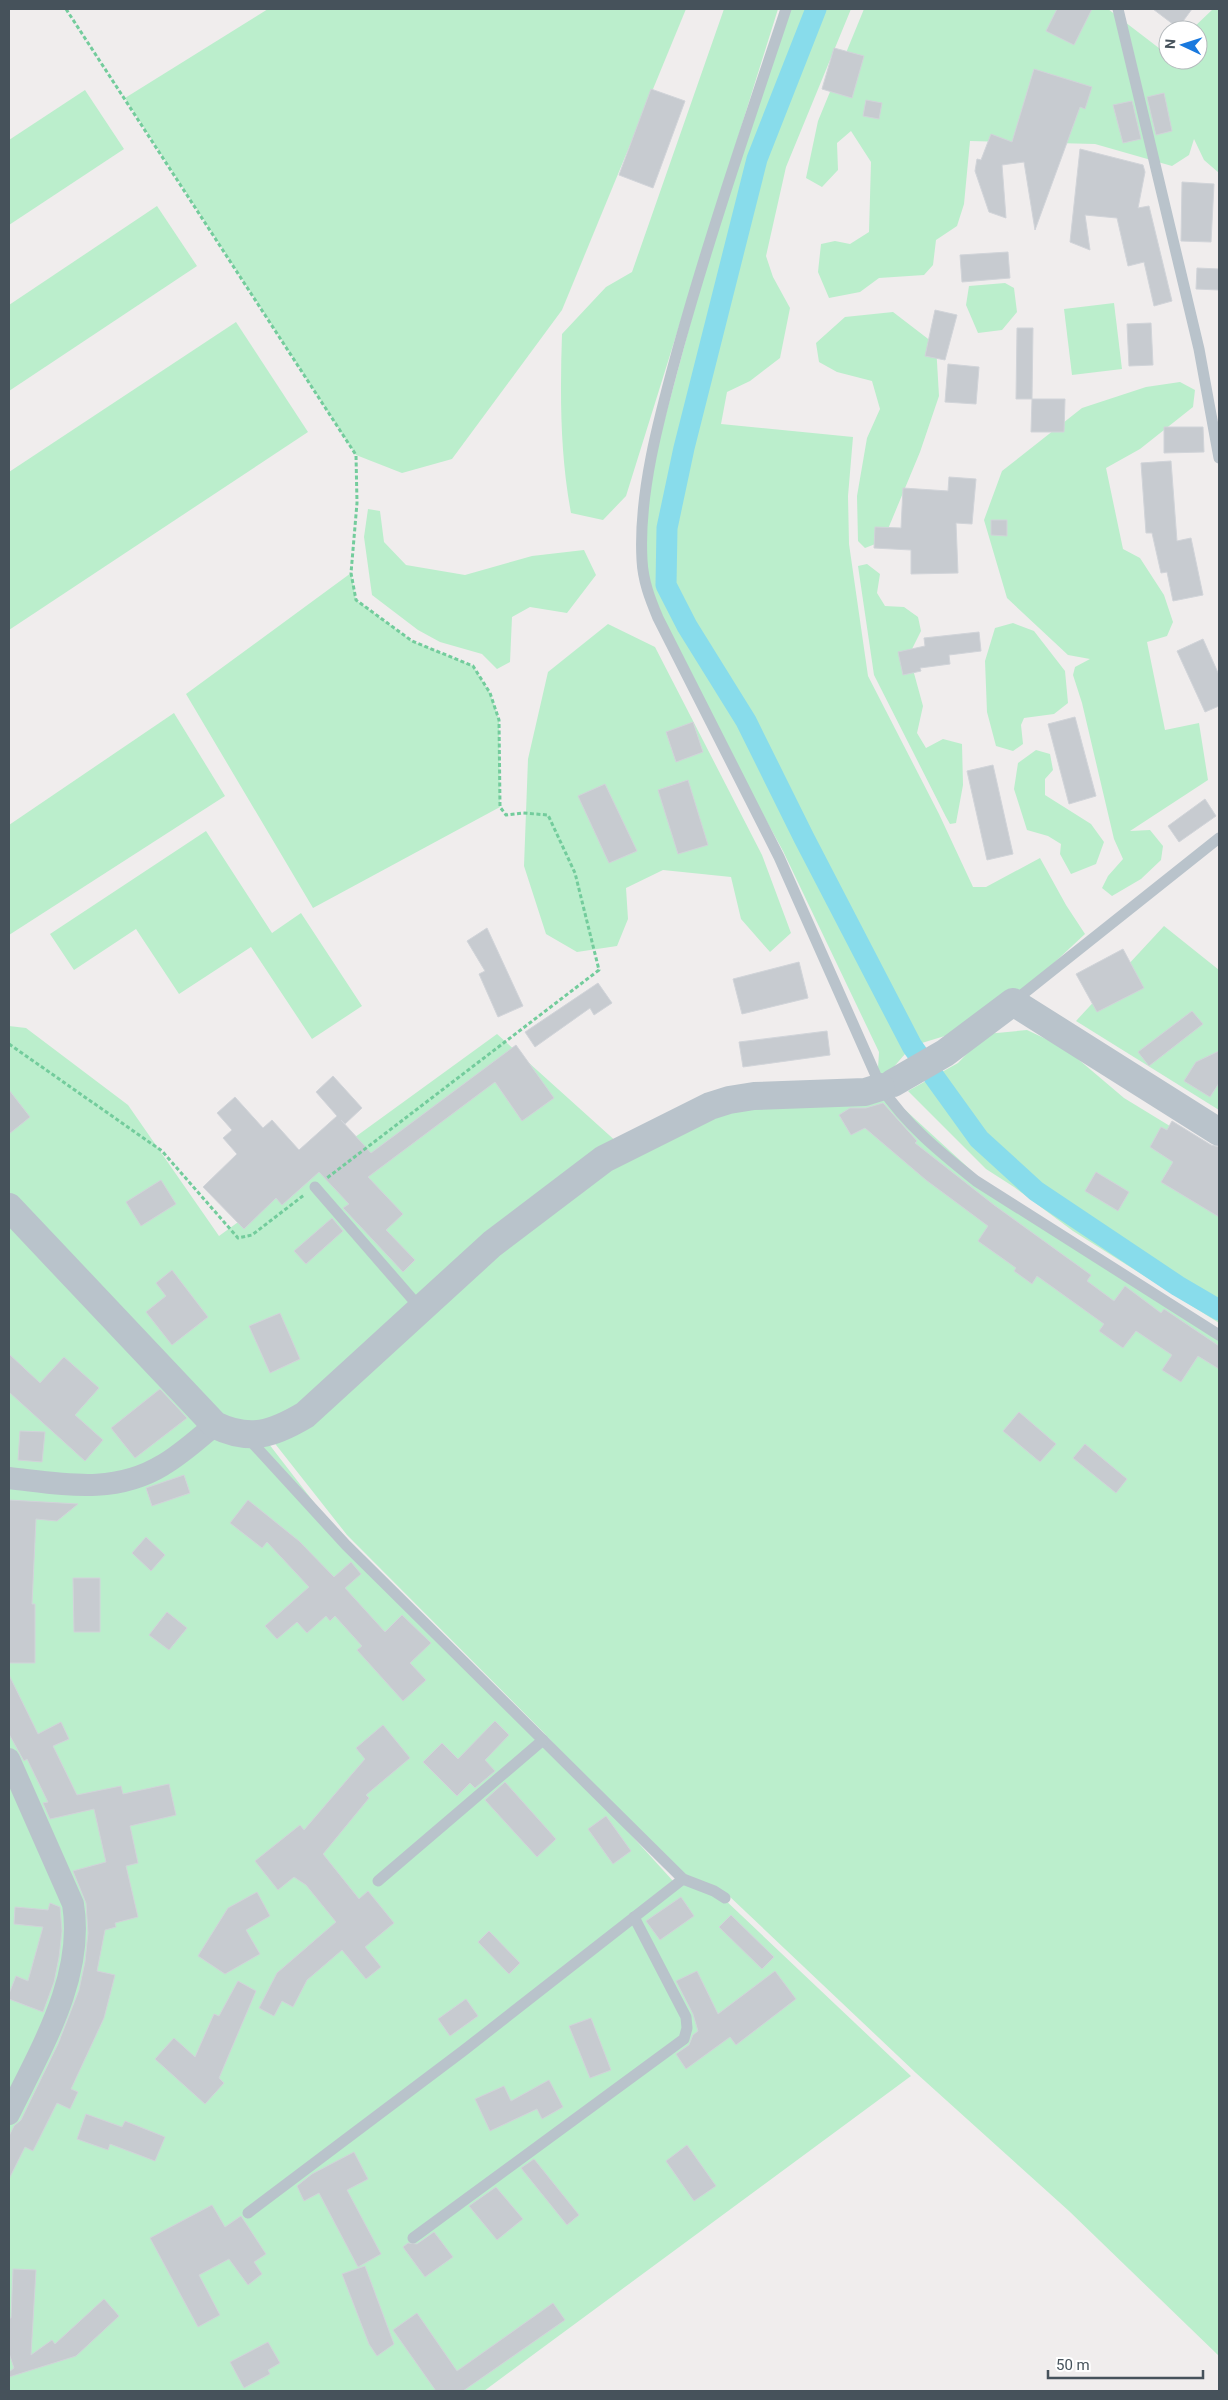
<svg xmlns="http://www.w3.org/2000/svg" width="1228" height="2400" font-family="Roboto,sans-serif">
<rect width="100%" height="100%" fill="#f0eded"/>
<!-- green -->
<g fill="#bec">
<path d="M 268,9 L 686,9 L 562,310 L 452,459 L 402,473 L 356,455 L 125,98 Z"/>
<path d="M 724,9 L 778,9 L 626,496 L 603,520 L 571,513 C 560,454 560,394 562,334 L 606,287 L 632,272 Z"/>
<path d="M 788,9 L 851,9 L 786,167 L 766,256 L 773,277 L 790,308 L 780,358 L 750,381 L 727,392 L 721,424 L 853,437 L 848,496 L 849,544 L 868,676 L 939,814 L 973,887 L 986,887 L 1040,858 L 1066,905 L 1085,934 L 1014,1000 L 984,1024 L 912,1046 L 878,1085 L 1010,1206 L 1219,1336 L 1219,2356 L 1069,2211 L 916,2073 L 728,1895 L 676,1876 L 543,1732 L 347,1535 L 269,1436 L 262,1435 L 343,1540 L 561,1758 L 673,1881 L 723,1898 L 911,2076 L 484,2391 L 9,2391 L 9,1026 L 26,1028 L 128,1105 L 219,1236 L 497,1034 L 619,1144 L 721,1098 L 877,1085 L 879,1052 L 783,851 L 652,612 L 640,556 L 644,496 L 708,258 Z"/>
<path d="M 864,9 L 1108,9 L 1168,55 L 1168,60 L 1198,60 L 1198,30 L 1191,30 L 1213,9 L 1219,9 L 1219,173 L 1204,160 L 1194,139 L 1189,155 L 1172,166 L 1095,144 L 970,141 L 964,204 L 957,226 L 936,240 L 933,265 L 924,275 L 879,278 L 860,292 L 829,298 L 818,272 L 821,244 L 835,241 L 850,244 L 869,232 L 871,162 L 851,131 L 837,143 L 838,170 L 822,187 L 806,178 L 818,121 Z"/>
<path d="M 85,90 L 124,149 L 9,225 L 9,140 Z"/>
<path d="M 157,206 L 197,266 L 9,391 L 9,305 Z"/>
<path d="M 1005,283 L 1014,288 L 1017,312 L 1002,330 L 978,333 L 966,305 L 969,286 Z"/>
<path d="M 1114,303 L 1122,369 L 1072,375 L 1064,309 Z"/>
<path d="M 893,312 L 936,345 L 939,396 L 920,452 L 883,541 L 865,548 L 858,541 L 857,496 L 867,438 L 880,409 L 872,381 L 837,372 L 819,362 L 816,343 L 845,317 Z"/>
<path d="M 236,322 L 308,432 L 9,630 L 9,472 Z"/>
<path d="M 1180,382 L 1195,390 L 1193,407 L 1140,449 L 1106,468 L 1123,549 L 1140,558 L 1164,595 L 1173,622 L 1167,636 L 1147,642 L 1165,730 L 1199,723 L 1208,780 L 1130,831 L 1150,830 L 1163,846 L 1161,860 L 1141,879 L 1112,896 L 1102,888 L 1108,876 L 1123,859 L 1114,839 L 1082,703 L 1073,675 L 1075,667 L 1090,659 L 1068,655 L 1007,598 L 984,520 L 1002,471 L 1082,408 L 1146,387 Z"/>
<path d="M 368,509 L 380,511 L 384,542 L 406,565 L 465,575 L 532,556 L 584,550 L 596,575 L 567,613 L 530,607 L 512,617 L 510,662 L 497,669 L 482,654 L 440,642 L 418,630 L 372,595 L 364,537 Z"/>
<path d="M 867,564 L 880,574 L 877,593 L 885,606 L 904,607 L 918,617 L 921,631 L 909,655 L 923,706 L 917,733 L 926,748 L 943,739 L 962,744 L 963,785 L 956,823 L 950,824 L 946,817 L 874,675 L 858,566 Z"/>
<path d="M 351,573 L 356,600 L 412,641 L 473,666 L 490,693 L 499,720 L 500,807 L 313,908 L 186,694 Z"/>
<path d="M 1013,623 L 1034,631 L 1065,671 L 1068,703 L 1054,714 L 1024,718 L 1021,725 L 1023,744 L 1013,751 L 996,746 L 987,712 L 985,661 L 995,628 Z"/>
<path d="M 608,624 L 655,647 L 762,855 L 791,933 L 770,952 L 741,919 L 731,877 L 663,870 L 626,888 L 628,919 L 617,946 L 577,952 L 546,934 L 524,866 L 528,759 L 548,672 Z"/>
<path d="M 174,713 L 225,796 L 9,935 L 9,825 Z"/>
<path d="M 1036,750 L 1050,754 L 1053,770 L 1045,779 L 1045,795 L 1091,824 L 1104,842 L 1096,864 L 1071,874 L 1060,854 L 1061,844 L 1048,836 L 1027,830 L 1014,789 L 1018,763 Z"/>
<path d="M 206,831 L 272,933 L 301,913 L 362,1006 L 312,1039 L 251,947 L 179,994 L 136,929 L 74,970 L 50,934 Z"/>
<path d="M 1164,926 L 1219,970 L 1219,1110 L 1076,1021 Z"/>
<path d="M 1027,1030 L 1065,1048 L 1124,1098 L 1219,1156 L 1219,1323 L 1073,1231 L 1014,1187 L 986,1169 L 908,1091 L 958,1063 L 986,1034 Z"/>
</g>
<g fill="none" stroke-linecap="round" stroke-linejoin="round">
<!-- canal -->
<path stroke="#88dceb" stroke-width="21" d="M 816,9 L 757,159 L 684,448 L 667,528 L 666,585 L 687,626 L 746,721 L 804,838 L 912,1046 L 979,1139 L 1036,1191 L 1178,1286 L 1219,1310"/>
</g>
<!-- building -->
<g fill="#c7cbd0" stroke="#d1d4d9">
<path d="M 1057,9 L 1092,9 L 1074,45 L 1046,31 Z"/>
<path d="M 1153,9 L 1192,9 L 1178,28 Z"/>
<path d="M 834,48 L 864,56 L 852,98 L 822,89 Z"/>
<path d="M 1034,69 L 1092,87 L 1085,109 L 1080,107 L 1035,230 L 1024,162 L 1002,165 L 1006,218 L 989,212 L 975,171 L 977,159 L 981,160 L 991,134 L 1012,142 Z"/>
<path d="M 651,89 L 685,101 L 653,188 L 619,175 Z"/>
<path d="M 1164,93 L 1172,131 L 1156,135 L 1147,97 Z"/>
<path d="M 866,100 L 882,103 L 879,119 L 863,116 Z"/>
<path d="M 1132,101 L 1141,139 L 1123,143 L 1113,105 Z"/>
<path d="M 1080,149 L 1143,165 L 1145,172 L 1138,208 L 1149,206 L 1172,301 L 1154,306 L 1144,262 L 1128,266 L 1117,218 L 1085,215 L 1090,250 L 1070,242 Z"/>
<path d="M 1182,182 L 1214,184 L 1211,242 L 1181,241 Z"/>
<path d="M 1008,252 L 1010,278 L 962,282 L 960,255 Z"/>
<path d="M 1197,268 L 1219,269 L 1219,290 L 1196,289 Z"/>
<path d="M 935,310 L 957,315 L 945,360 L 925,356 Z"/>
<path d="M 1151,323 L 1153,365 L 1129,366 L 1127,324 Z"/>
<path d="M 1017,328 L 1033,328 L 1032,399 L 1016,399 Z"/>
<path d="M 948,364 L 979,367 L 976,404 L 945,402 Z"/>
<path d="M 1032,399 L 1065,399 L 1064,432 L 1031,432 Z"/>
<path d="M 1164,427 L 1203,427 L 1204,452 L 1164,453 Z"/>
<path d="M 1171,461 L 1177,541 L 1191,538 L 1203,595 L 1173,601 L 1167,572 L 1161,573 L 1152,533 L 1146,533 L 1141,463 Z"/>
<path d="M 949,477 L 976,479 L 972,524 L 956,523 L 958,573 L 911,574 L 911,550 L 874,548 L 875,527 L 901,528 L 903,488 L 948,491 Z"/>
<path d="M 991,520 L 1007,520 L 1007,536 L 991,535 Z"/>
<path d="M 979,632 L 981,651 L 949,655 L 950,664 L 920,668 L 921,671 L 903,675 L 898,652 L 925,646 L 924,638 Z"/>
<path d="M 1203,639 L 1219,675 L 1219,706 L 1205,712 L 1177,651 Z"/>
<path d="M 1075,717 L 1096,796 L 1069,804 L 1048,724 Z"/>
<path d="M 693,722 L 703,752 L 676,762 L 666,732 Z"/>
<path d="M 993,765 L 1013,854 L 987,860 L 967,771 Z"/>
<path d="M 688,780 L 708,845 L 678,854 L 658,790 Z"/>
<path d="M 605,784 L 637,851 L 609,863 L 578,796 Z"/>
<path d="M 1205,799 L 1216,816 L 1179,842 L 1168,826 Z"/>
<path d="M 487,928 L 523,1006 L 498,1017 L 479,974 L 485,971 L 467,941 Z"/>
<path d="M 1123,949 L 1144,988 L 1097,1012 L 1076,974 Z"/>
<path d="M 799,962 L 808,998 L 742,1014 L 733,979 Z"/>
<path d="M 598,983 L 612,1003 L 594,1015 L 590,1008 L 535,1047 L 525,1032 Z"/>
<path d="M 1192,1011 L 1203,1024 L 1149,1066 L 1138,1052 Z"/>
<path d="M 827,1031 L 830,1055 L 743,1067 L 739,1042 Z"/>
<path d="M 516,1045 L 554,1098 L 522,1121 L 495,1082 L 368,1177 L 403,1214 L 386,1230 L 415,1260 L 403,1272 L 343,1208 L 349,1204 L 319,1172 L 282,1205 L 276,1198 L 244,1229 L 203,1187 L 237,1154 L 223,1138 L 232,1130 L 217,1113 L 235,1097 L 263,1128 L 272,1120 L 299,1150 L 337,1116 L 316,1092 L 333,1076 L 362,1108 L 345,1124 L 341,1120 L 371,1153 Z"/>
<path d="M 1219,1051 L 1219,1083 L 1210,1097 L 1184,1081 L 1196,1062 Z"/>
<path d="M 9,1090 L 30,1117 L 9,1134 Z"/>
<path d="M 883,1103 L 917,1141 L 915,1143 L 994,1205 L 1091,1275 L 1087,1281 L 1114,1301 L 1125,1286 L 1161,1313 L 1164,1309 L 1219,1346 L 1219,1369 L 1198,1356 L 1181,1382 L 1162,1370 L 1172,1355 L 1136,1331 L 1123,1348 L 1099,1331 L 1104,1324 L 1037,1276 L 1032,1284 L 1014,1271 L 1016,1268 L 978,1241 L 988,1226 L 926,1180 L 865,1128 L 851,1135 L 839,1115 L 850,1108 L 866,1108 Z"/>
<path d="M 1172,1121 L 1211,1145 L 1219,1147 L 1219,1217 L 1161,1182 L 1173,1162 L 1150,1147 L 1161,1127 L 1167,1130 Z"/>
<path d="M 1096,1172 L 1129,1192 L 1118,1211 L 1085,1191 Z"/>
<path d="M 161,1180 L 176,1204 L 141,1226 L 126,1202 Z"/>
<path d="M 332,1218 L 343,1231 L 306,1264 L 294,1251 Z"/>
<path d="M 172,1270 L 208,1317 L 172,1345 L 146,1312 L 166,1296 L 156,1283 Z"/>
<path d="M 280,1313 L 300,1359 L 270,1373 L 249,1326 Z"/>
<path d="M 9,1354 L 40,1383 L 64,1357 L 99,1388 L 75,1415 L 103,1440 L 85,1461 L 9,1392 Z"/>
<path d="M 160,1389 L 187,1418 L 135,1458 L 111,1428 Z"/>
<path d="M 1019,1412 L 1056,1444 L 1040,1462 L 1003,1431 Z"/>
<path d="M 20,1431 L 45,1432 L 42,1462 L 18,1460 Z"/>
<path d="M 1085,1444 L 1127,1479 L 1116,1493 L 1073,1458 Z"/>
<path d="M 184,1475 L 190,1493 L 152,1506 L 146,1488 Z"/>
<path d="M 9,1500 L 78,1504 L 57,1521 L 36,1519 L 32,1604 L 35,1604 L 35,1663 L 9,1663 Z"/>
<path d="M 248,1500 L 299,1541 L 334,1577 L 351,1562 L 361,1574 L 345,1588 L 385,1632 L 402,1615 L 431,1643 L 410,1663 L 426,1680 L 403,1701 L 357,1650 L 362,1646 L 335,1616 L 330,1621 L 326,1616 L 307,1633 L 297,1622 L 277,1639 L 265,1626 L 309,1587 L 267,1542 L 262,1548 L 230,1523 Z"/>
<path d="M 146,1537 L 165,1555 L 151,1571 L 132,1553 Z"/>
<path d="M 73,1578 L 100,1578 L 100,1632 L 74,1632 Z"/>
<path d="M 167,1612 L 187,1628 L 169,1650 L 149,1635 Z"/>
<path d="M 9,1675 L 38,1734 L 61,1722 L 69,1739 L 53,1746 L 77,1795 L 121,1786 L 123,1794 L 169,1784 L 176,1815 L 130,1826 L 138,1863 L 126,1866 L 138,1917 L 115,1923 L 116,1927 L 105,1930 L 97,1971 L 115,1975 L 104,2018 L 71,2089 L 78,2092 L 70,2109 L 57,2103 L 33,2151 L 25,2147 L 9,2179 L 9,2136 L 14,2126 L 21,2120 L 58,2044 L 79,1990 L 85,1962 L 88,1933 L 86,1903 L 73,1871 L 106,1862 L 94,1809 L 50,1819 L 43,1803 L 48,1802 L 27,1759 L 24,1761 L 9,1734 Z"/>
<path d="M 495,1721 L 509,1735 L 485,1760 L 495,1771 L 475,1788 L 470,1783 L 457,1796 L 423,1762 L 442,1743 L 458,1759 Z"/>
<path d="M 383,1725 L 410,1758 L 366,1795 L 369,1798 L 323,1854 L 359,1899 L 368,1891 L 394,1923 L 365,1947 L 381,1967 L 366,1979 L 342,1950 L 307,1980 L 293,2007 L 282,2001 L 274,2016 L 259,2008 L 277,1973 L 336,1922 L 306,1885 L 294,1877 L 278,1890 L 255,1861 L 300,1825 L 304,1830 L 365,1759 L 356,1748 Z"/>
<path d="M 505,1782 L 556,1839 L 537,1857 L 485,1800 Z"/>
<path d="M 606,1816 L 631,1851 L 613,1864 L 588,1829 Z"/>
<path d="M 257,1892 L 270,1916 L 246,1930 L 260,1954 L 225,1974 L 198,1956 L 228,1908 Z"/>
<path d="M 681,1897 L 694,1916 L 660,1940 L 646,1921 Z"/>
<path d="M 50,1903 L 60,1907 L 62,1931 L 59,1957 L 54,1982 L 43,2012 L 9,1999 L 9,1994 L 16,1976 L 28,1981 L 43,1927 L 14,1924 L 15,1907 L 48,1910 Z"/>
<path d="M 731,1915 L 774,1957 L 762,1969 L 719,1927 Z"/>
<path d="M 489,1931 L 520,1963 L 509,1974 L 478,1942 Z"/>
<path d="M 697,1971 L 718,2014 L 775,1971 L 796,1999 L 736,2045 L 730,2037 L 686,2069 L 676,2054 L 689,2045 L 693,2035 L 698,2031 L 693,2014 L 676,1981 Z"/>
<path d="M 238,1981 L 256,1991 L 219,2078 L 224,2083 L 205,2104 L 155,2059 L 174,2038 L 195,2057 L 214,2014 L 219,2016 Z"/>
<path d="M 466,1999 L 478,2016 L 450,2036 L 438,2019 Z"/>
<path d="M 591,2018 L 611,2070 L 590,2078 L 569,2026 Z"/>
<path d="M 549,2080 L 563,2107 L 542,2119 L 537,2109 L 490,2131 L 475,2099 L 504,2086 L 511,2101 Z"/>
<path d="M 86,2114 L 122,2127 L 125,2121 L 165,2137 L 155,2161 L 110,2144 L 108,2150 L 77,2139 Z"/>
<path d="M 687,2145 L 716,2186 L 694,2201 L 666,2161 Z"/>
<path d="M 354,2152 L 368,2179 L 347,2190 L 381,2254 L 358,2267 L 319,2193 L 304,2201 L 297,2186 L 312,2174 Z"/>
<path d="M 534,2159 L 579,2215 L 567,2225 L 521,2168 Z"/>
<path d="M 496,2187 L 523,2219 L 497,2240 L 469,2206 Z"/>
<path d="M 212,2205 L 225,2227 L 241,2216 L 266,2254 L 254,2262 L 262,2274 L 248,2285 L 229,2259 L 199,2275 L 220,2315 L 198,2327 L 150,2238 Z"/>
<path d="M 434,2232 L 453,2257 L 425,2277 L 403,2247 L 408,2243 L 417,2244 Z"/>
<path d="M 365,2266 L 394,2344 L 377,2356 L 369,2344 L 342,2274 Z"/>
<path d="M 13,2269 L 36,2270 L 31,2355 L 52,2340 L 55,2344 L 104,2299 L 119,2316 L 76,2356 L 9,2377 L 9,2372 L 14,2368 L 9,2353 L 9,2318 L 11,2318 Z"/>
<path d="M 553,2303 L 565,2320 L 463,2391 L 436,2391 L 393,2330 L 417,2313 L 457,2371 Z"/>
<path d="M 268,2342 L 280,2363 L 268,2370 L 270,2374 L 244,2388 L 230,2362 Z"/>
</g>
<g fill="none" stroke-linecap="round" stroke-linejoin="round">
<!-- path -->
<g stroke="#73cc9c" stroke-width="3" stroke-dasharray="4 2.5" stroke-linecap="butt">
<path d="M 66,9 L 356,455 L 357,503 L 351,573 L 356,600 L 412,641 L 473,666 L 490,693 L 499,720 L 500,807 L 506,815 L 523,813 L 548,815 L 575,873 L 599,970 L 327,1178"/>
<path d="M 9,1044 L 162,1151 L 238,1238 L 252,1235 L 304,1195"/>
</g>
<!-- service -->
<g stroke="#b9c3cb" stroke-width="11">
<path d="M 786,9 C 749,120 711,231 679,345 C 661,411 638,491 642,560 C 643,581 650,599 658,618 L 779,857 L 881,1087 C 906,1125 941,1153 976,1181 L 1219,1335"/>
<path d="M 1118,9 L 1199,349 L 1219,458"/>
<path d="M 1013,1002 L 1219,838"/>
<path d="M 315,1187 L 421,1309"/>
<path d="M 246,1436 L 346,1545 L 683,1879 L 714,1891 L 725,1898"/>
<path d="M 378,1881 L 543,1740"/>
<path d="M 248,2213 L 463,2051 L 683,1879"/>
<path d="M 413,2238 L 684,2039 L 687,2028 L 686,2017 L 634,1917"/>
</g>
<!-- minor -->
<g stroke="#b9c3cb" stroke-width="22">
<path d="M 9,1478 C 63,1484 114,1495 163,1465 C 182,1454 199,1438 215,1425"/>
<path d="M 9,1759 L 73,1904 C 85,1977 40,2050 9,2114"/>
</g>
<!-- tertiary -->
<g stroke="#b9c3cb" stroke-width="28">
<path d="M 893,1083 L 945,1053 L 1013,1002 L 1219,1132"/>
<path d="M 9,1207 L 215,1425 C 250,1442 273,1434 305,1415 L 492,1244 L 604,1159 L 710,1106 L 729,1100 L 754,1096 L 865,1092 L 881,1087"/>
</g>
</g>
<!-- border -->
<rect width="1228" height="2400" fill="none" stroke="#46525b" stroke-width="20"/>
<!-- north arrow -->
<g transform="translate(1183 45) rotate(274)"><circle r="24" fill="#ffffff" stroke="#b5babd"/>
<path d="M0-4L9 19L0 12L-9 19Z" fill="#1979de"/>
<text y="-8" font-size="14" font-weight="bold" text-anchor="middle" fill="#46525b">N</text>
</g>
<!-- scale -->
<path d="M1048 2370v8h155v-8" fill="none" stroke="#46525b" stroke-width="2.5"/>
<text x="1056" y="2370" font-size="15" fill="#46525b" stroke="#ffffff" stroke-width="4" paint-order="stroke">50 m</text>
</svg>
